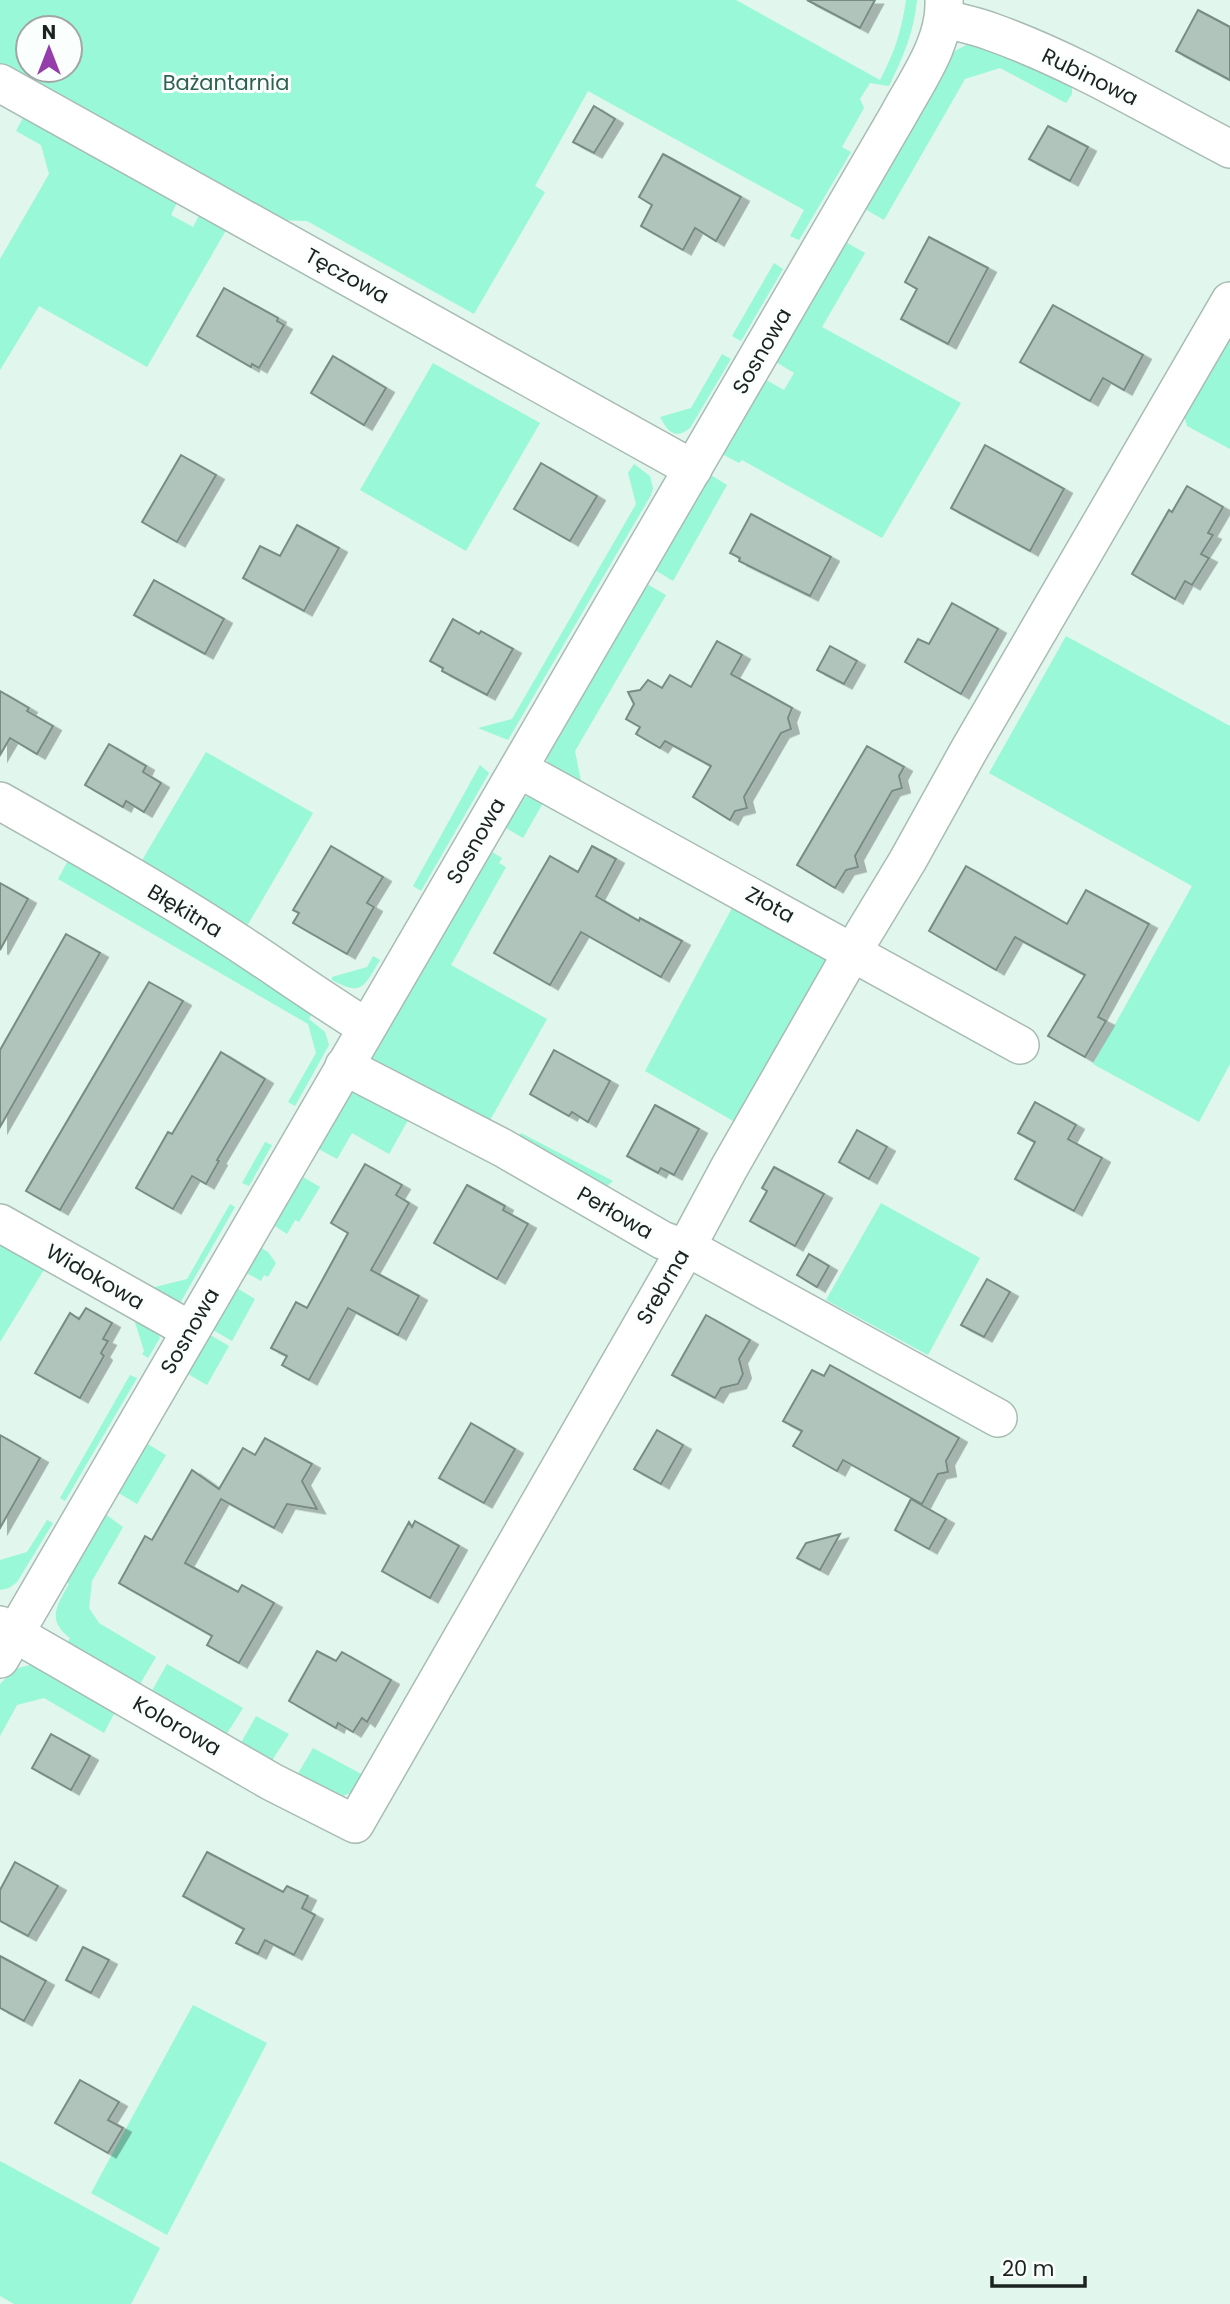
<svg xmlns="http://www.w3.org/2000/svg" width="1230" height="2304" font-family="Poppins,sans-serif">
<defs>
<filter id="shadow"><feDropShadow dx="8" dy="4.5" stdDeviation="0" flood-color="#0004"/></filter>
</defs>
<rect width="100%" height="100%" fill="#e1f6ed"/>
<!-- green -->
<g fill="#99f8d7" fill-rule="evenodd">
<path d="M 0,0 L 736,0 L 880,80 C 894,54 902,29 906,0 L 917,0 C 914,32 903,57 889,86 L 870,83 L 860,99 L 864,108 L 842,147 L 851,152 L 799,240 L 790,236 L 804,210 L 588,91 L 535,186 L 545,192 L 474,314 L 307,221 L 276,220 L 0,70 ZM 28,28 L 70,28 L 70,70 L 28,70 Z"/>
<path d="M 980,43 L 1072,84 L 1072,94 L 1066,103 L 1000,68 L 965,79 L 884,220 L 865,209 L 864,203 L 949,54 L 966,45 Z"/>
<path d="M 26,112 L 179,198 L 171,215 L 193,227 L 202,210 L 229,225 L 147,367 L 39,306 L 0,370 L 0,259 L 49,174 L 41,145 L 16,131 Z"/>
<path d="M 842,240 L 865,253 L 822,327 L 961,403 L 882,538 L 742,460 L 739,463 L 722,454 L 760,381 L 766,380 L 784,390 L 794,373 L 776,362 Z"/>
<path d="M 774,263 L 783,269 L 741,341 L 732,336 Z"/>
<path d="M 1230,326 L 1230,449 L 1187,426 L 1182,409 Z"/>
<path d="M 722,354 L 731,359 L 690,428 C 675,440 668,432 660,417 L 691,408 Z"/>
<path d="M 433,363 L 540,423 L 466,551 L 360,490 Z"/>
<path d="M 634,464 L 650,476 L 653,488 L 651,495 L 508,740 L 478,728 L 512,719 L 636,504 L 628,473 Z"/>
<path d="M 706,472 L 727,485 L 673,581 L 655,570 Z"/>
<path d="M 647,584 L 666,595 L 575,751 L 581,781 L 575,787 L 548,764 L 546,753 L 641,586 Z"/>
<path d="M 1066,636 L 1230,726 L 1230,1064 L 1199,1122 L 1093,1064 L 1192,886 L 989,773 Z"/>
<path d="M 206,752 L 313,813 L 247,926 L 141,862 Z"/>
<path d="M 480,765 L 489,773 L 421,891 L 413,886 Z"/>
<path d="M 537,795 L 645,852 L 645,860 L 543,803 L 523,838 L 501,825 L 522,797 Z"/>
<path d="M 487,849 L 502,858 L 499,863 L 506,867 L 451,965 L 547,1019 L 485,1129 L 364,1069 Z"/>
<path d="M 71,855 L 314,1010 L 309,1019 L 325,1032 L 329,1045 L 295,1106 L 288,1102 L 316,1053 L 308,1024 L 58,879 Z"/>
<path d="M 732,908 L 827,960 L 735,1122 L 645,1071 Z"/>
<path d="M 373,956 L 380,960 C 364,986 363,997 332,980 L 332,977 L 367,967 Z"/>
<path d="M 349,1086 L 412,1113 L 389,1154 L 352,1133 L 337,1159 L 317,1148 Z"/>
<path d="M 521,1133 L 613,1181 L 600,1192 L 514,1146 Z"/>
<path d="M 265,1142 L 272,1145 L 249,1186 L 242,1183 Z"/>
<path d="M 298,1174 L 320,1187 L 299,1222 L 295,1220 L 287,1234 L 273,1225 Z"/>
<path d="M 881,1203 L 980,1258 L 928,1355 L 826,1300 Z"/>
<path d="M 230,1204 L 235,1207 L 180,1303 L 176,1304 L 151,1288 L 187,1279 Z"/>
<path d="M 0,1235 L 154,1328 L 160,1338 L 148,1358 L 142,1354 L 144,1351 L 134,1319 L 45,1268 L 0,1342 Z"/>
<path d="M 257,1245 L 268,1252 L 276,1263 L 268,1277 L 264,1275 L 261,1281 L 245,1272 Z"/>
<path d="M 237,1288 L 255,1299 L 232,1341 L 208,1327 L 230,1290 Z"/>
<path d="M 205,1332 L 229,1346 L 207,1385 L 183,1371 Z"/>
<path d="M 130,1375 L 137,1378 L 65,1501 L 60,1498 Z"/>
<path d="M 146,1443 L 166,1455 L 137,1504 L 117,1492 Z"/>
<path d="M 101,1511 L 123,1527 L 92,1581 L 89,1608 L 99,1623 L 156,1657 L 137,1689 L 65,1646 L 70,1638 C 46,1620 57,1605 69,1584 L 62,1579 Z"/>
<path d="M 47,1520 L 53,1523 L 17,1582 L 9,1588 L 0,1590 L 0,1560 L 27,1552 Z"/>
<path d="M 167,1664 L 243,1708 L 226,1735 L 149,1696 Z"/>
<path d="M 30,1665 L 38,1665 L 118,1706 L 104,1733 L 44,1698 L 17,1705 L 0,1736 L 0,1684 L 15,1669 Z"/>
<path d="M 256,1716 L 289,1734 L 271,1762 L 242,1750 L 241,1743 Z"/>
<path d="M 313,1748 L 365,1776 L 357,1791 L 339,1797 L 293,1782 Z"/>
<path d="M 193,2005 L 267,2043 L 167,2235 L 91,2193 Z"/>
<path d="M 0,2161 L 160,2248 L 131,2304 L 14,2304 L 0,2296 Z"/>
</g>
<!-- building -->
<g fill="#b0c4bc" stroke="#798c84" stroke-width="2" filter="url(#shadow)">
<path d="M 807,0 L 875,0 L 860,28 Z"/>
<path d="M 1198,10 L 1230,27 L 1230,80 L 1176,51 Z"/>
<path d="M 594,106 L 615,119 L 594,153 L 573,142 Z"/>
<path d="M 1048,126 L 1088,147 L 1070,181 L 1029,159 Z"/>
<path d="M 663,154 L 741,197 L 716,241 L 695,228 L 683,250 L 641,226 L 652,205 L 639,197 Z"/>
<path d="M 929,237 L 988,268 L 948,344 L 901,319 L 917,289 L 905,282 Z"/>
<path d="M 224,288 L 278,318 L 277,321 L 284,325 L 259,368 L 252,364 L 251,367 L 197,336 Z"/>
<path d="M 1053,305 L 1143,355 L 1124,390 L 1103,378 L 1090,401 L 1020,362 Z"/>
<path d="M 333,356 L 386,388 L 364,425 L 311,393 Z"/>
<path d="M 985,445 L 1064,489 L 1030,551 L 951,508 Z"/>
<path d="M 181,455 L 216,475 L 177,542 L 142,522 Z"/>
<path d="M 541,463 L 597,496 L 570,541 L 514,509 Z"/>
<path d="M 1187,486 L 1223,507 L 1208,533 L 1213,535 L 1201,554 L 1209,558 L 1192,585 L 1185,581 L 1175,599 L 1132,574 L 1169,510 L 1172,512 Z"/>
<path d="M 751,514 L 831,557 L 810,596 L 739,561 L 740,558 L 730,553 Z"/>
<path d="M 297,525 L 339,548 L 304,611 L 243,578 L 260,546 L 280,556 Z"/>
<path d="M 154,580 L 224,619 L 205,654 L 134,615 Z"/>
<path d="M 952,603 L 998,629 L 961,694 L 905,662 L 918,639 L 929,644 Z"/>
<path d="M 453,619 L 479,634 L 481,631 L 513,649 L 487,695 L 442,671 L 443,668 L 430,661 Z"/>
<path d="M 717,641 L 742,655 L 731,674 L 792,708 L 788,718 L 791,729 L 781,733 L 744,797 L 747,808 L 735,811 L 730,820 L 693,797 L 711,766 L 665,741 L 660,748 L 636,734 L 640,727 L 626,719 L 634,704 L 628,692 L 640,690 L 648,680 L 662,688 L 670,675 L 691,687 Z"/>
<path d="M 830,646 L 857,661 L 844,684 L 817,670 Z"/>
<path d="M 0,691 L 29,708 L 27,711 L 53,726 L 37,754 L 10,738 L 0,755 Z"/>
<path d="M 109,744 L 146,766 L 143,772 L 161,783 L 144,812 L 126,801 L 123,807 L 85,785 Z"/>
<path d="M 867,746 L 904,767 L 899,776 L 902,788 L 892,791 L 855,856 L 858,867 L 846,870 L 835,888 L 797,865 Z"/>
<path d="M 331,846 L 383,877 L 367,903 L 374,907 L 347,954 L 293,923 L 299,913 L 293,910 Z"/>
<path d="M 592,846 L 616,859 L 596,896 L 639,921 L 640,918 L 682,941 L 661,977 L 581,932 L 550,985 L 494,953 L 550,856 L 578,872 Z"/>
<path d="M 966,866 L 1067,924 L 1086,890 L 1149,924 L 1098,1017 L 1106,1021 L 1085,1057 L 1048,1036 L 1085,975 L 1015,937 L 996,970 L 929,931 Z"/>
<path d="M 0,883 L 28,899 L 0,950 Z"/>
<path d="M 66,934 L 100,953 L 0,1127 L 0,1050 Z"/>
<path d="M 149,982 L 183,1001 L 60,1210 L 26,1191 Z"/>
<path d="M 554,1050 L 610,1081 L 588,1122 L 572,1112 L 569,1116 L 530,1094 Z"/>
<path d="M 221,1052 L 265,1079 L 217,1160 L 219,1161 L 206,1184 L 192,1176 L 173,1209 L 136,1188 L 168,1132 L 172,1134 Z"/>
<path d="M 1035,1102 L 1076,1125 L 1068,1139 L 1102,1158 L 1074,1211 L 1015,1179 L 1035,1142 L 1018,1133 Z"/>
<path d="M 655,1105 L 699,1129 L 674,1175 L 661,1168 L 658,1173 L 627,1156 Z"/>
<path d="M 857,1130 L 887,1147 L 869,1179 L 839,1162 Z"/>
<path d="M 365,1164 L 402,1185 L 396,1195 L 409,1203 L 371,1270 L 419,1296 L 398,1335 L 348,1308 L 309,1380 L 282,1365 L 287,1356 L 271,1348 L 296,1302 L 307,1308 L 348,1233 L 331,1223 Z"/>
<path d="M 774,1167 L 824,1194 L 795,1246 L 750,1221 L 767,1191 L 762,1188 Z"/>
<path d="M 467,1185 L 505,1206 L 503,1210 L 528,1224 L 497,1279 L 434,1243 Z"/>
<path d="M 809,1254 L 829,1266 L 817,1287 L 797,1275 Z"/>
<path d="M 987,1279 L 1010,1292 L 984,1337 L 961,1325 Z"/>
<path d="M 86,1308 L 112,1323 L 103,1339 L 108,1341 L 101,1353 L 104,1356 L 80,1398 L 35,1373 L 70,1313 L 79,1319 Z"/>
<path d="M 706,1315 L 750,1340 L 739,1359 L 743,1374 L 738,1384 L 721,1388 L 715,1398 L 672,1375 Z"/>
<path d="M 830,1365 L 959,1438 L 946,1461 L 948,1472 L 938,1474 L 922,1504 L 843,1460 L 837,1471 L 793,1446 L 802,1431 L 783,1421 L 812,1370 L 824,1376 Z"/>
<path d="M 471,1423 L 515,1449 L 484,1503 L 439,1478 Z"/>
<path d="M 657,1430 L 683,1445 L 661,1484 L 634,1469 Z"/>
<path d="M 0,1435 L 40,1458 L 0,1528 Z"/>
<path d="M 265,1438 L 312,1464 L 302,1481 L 317,1509 L 287,1504 L 274,1528 L 221,1499 L 185,1563 L 238,1592 L 242,1585 L 274,1603 L 239,1663 L 207,1645 L 212,1636 L 119,1583 L 145,1536 L 152,1540 L 192,1470 L 219,1489 L 243,1448 L 255,1455 Z"/>
<path d="M 911,1499 L 946,1519 L 929,1549 L 895,1530 Z"/>
<path d="M 415,1521 L 459,1546 L 430,1598 L 382,1571 L 409,1522 L 412,1527 Z"/>
<path d="M 840,1534 L 820,1570 L 797,1558 L 806,1543 Z"/>
<path d="M 317,1651 L 336,1661 L 342,1652 L 391,1680 L 367,1722 L 362,1718 L 353,1732 L 338,1723 L 336,1728 L 289,1701 Z"/>
<path d="M 51,1734 L 90,1756 L 71,1790 L 32,1768 Z"/>
<path d="M 207,1852 L 283,1892 L 287,1886 L 308,1896 L 302,1908 L 315,1915 L 294,1955 L 265,1940 L 258,1954 L 236,1943 L 244,1929 L 183,1896 Z"/>
<path d="M 15,1862 L 58,1886 L 28,1936 L 0,1921 L 0,1890 Z"/>
<path d="M 83,1947 L 109,1960 L 91,1993 L 66,1980 Z"/>
<path d="M 0,1956 L 46,1981 L 24,2021 L 0,2008 Z"/>
<path d="M 80,2080 L 119,2102 L 108,2120 L 123,2128 L 108,2153 L 55,2123 Z"/>
</g>
<g fill="none" stroke-linecap="round" stroke-linejoin="round">
<defs>
<g id="minor">
<path d="M 945,19 C 961,23 977,26 992,32 C 1074,61 1153,109 1230,149"/>
<path d="M 0,83 L 693,469"/>
<path d="M 519,769 L 1020,1045"/>
<path d="M 0,801 C 85,849 170,897 251,951 C 290,977 327,1003 366,1027"/>
<path d="M 344,1066 L 503,1148 L 662,1240 L 701,1255 L 998,1418"/>
<path d="M 0,1223 L 190,1330"/>
<path d="M 0,1625 L 272,1782 L 355,1824 L 685,1250 L 729,1168 L 853,951 L 908,860 L 969,750 L 1230,301"/>
<path d="M 0,1659 L 899,114 C 918,79 946,41 944,0"/>
</g>
</defs>
<!-- minor casing -->
<use href="#minor" stroke="#a8bcb4" stroke-width="40"/>
<!-- minor -->
<use href="#minor" stroke="#fff" stroke-width="37"/>
</g>
<g text-anchor="middle" stroke-width="6" stroke-linejoin="round" paint-order="stroke">
<!-- street labels -->
<g font-size="21" fill="#1b2320" stroke="#fafefd">
<text transform="translate(1090 77) rotate(26)" y="7">Rubinowa</text>
<text transform="translate(347 276) rotate(29)" y="7">Tęczowa</text>
<text transform="translate(762 351) rotate(-60)" y="7">Sosnowa</text>
<text transform="translate(476 841) rotate(-60)" y="7">Sosnowa</text>
<text transform="translate(770 905) rotate(29)" y="7">Złota</text>
<text transform="translate(185 911) rotate(31)" y="7">Błękitna</text>
<text transform="translate(615 1213) rotate(30)" y="7">Perłowa</text>
<text transform="translate(95 1277) rotate(30)" y="7">Widokowa</text>
<text transform="translate(663 1287) rotate(-60)" y="7">Srebrna</text>
<text transform="translate(190 1331) rotate(-60)" y="7">Sosnowa</text>
<text transform="translate(177 1726) rotate(30)" y="7">Kolorowa</text>
</g>
<!-- park labels -->
<g font-size="21" fill="#2f6050" stroke="#fafefd">
<text x="226" y="90">Bażantarnia</text>
</g>
</g>
<!-- north arrow -->
<g transform="translate(49 49)"><circle r="33" fill="#fafefd" stroke="#a1a6a5" stroke-width="2"/>
<path d="M0-5L12 26L0 18L-12 26Z" fill="#953daa"/>
<text y="-10" font-size="19" font-weight="bold" text-anchor="middle" fill="#1b2320">N</text>
</g>
<!-- scale -->
<path d="M992 2276v10h93v-10" fill="none" stroke="#1b2320" stroke-width="3.5"/>
<text x="1002" y="2276" font-size="21" fill="#1b2320" stroke="#fafefd" stroke-width="5" paint-order="stroke">20 m</text>
</svg>
